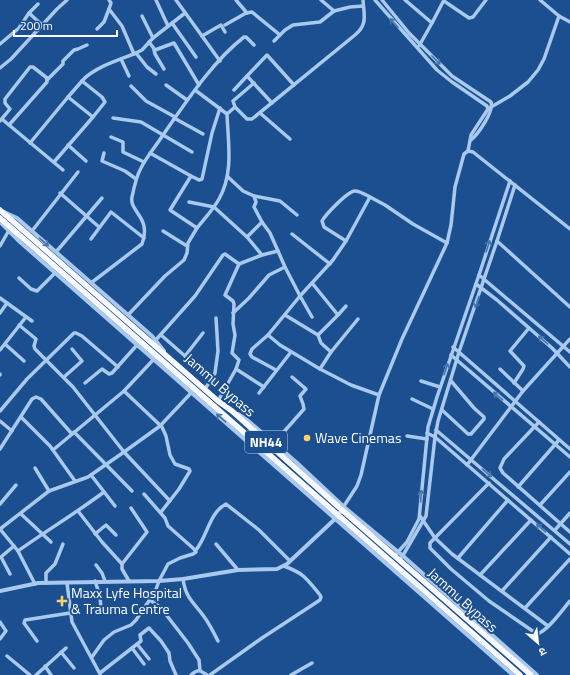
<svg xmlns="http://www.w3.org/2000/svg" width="570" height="675" font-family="'Titillium Web','Noto Sans Devanagari',sans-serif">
<rect width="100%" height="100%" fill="#1b4f8f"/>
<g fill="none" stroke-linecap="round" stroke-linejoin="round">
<!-- minor -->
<g stroke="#a9c9ee" stroke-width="3.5">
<path d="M 156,0 L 168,26"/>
<path d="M 176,0 L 220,61"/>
<path d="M 236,0 L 247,13"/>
<path d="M 321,0 L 334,11"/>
<path d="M 375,0 L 437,70 L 452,82 L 487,106 L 488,109 L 471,135 L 468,151"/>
<path d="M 382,0 L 409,33 L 452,76 L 491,102 C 494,112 478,134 471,140"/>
<path d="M 405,0 L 432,23 L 419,46"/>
<path d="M 540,0 L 559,16 L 570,22"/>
<path d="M 444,1 L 469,18 L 473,17 L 486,0"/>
<path d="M 109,9 L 111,3 L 109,0"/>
<path d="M 29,13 L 42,25"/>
<path d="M 172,23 L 196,57"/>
<path d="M 432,23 L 444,0"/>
<path d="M 225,25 L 246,13 L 252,12 L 280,35"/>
<path d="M 202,36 L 221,25 L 225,32"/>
<path d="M 153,38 L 185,13"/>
<path d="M 274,41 L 285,30 L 293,25 L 320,22 L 334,11 L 350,7 L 363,6"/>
<path d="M 149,42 L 155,50 L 174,43 L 199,85"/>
<path d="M 0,44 L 19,28 L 29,13 L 38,4"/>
<path d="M 154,50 L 155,54 L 164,69"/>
<path d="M 136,53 L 147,67 L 156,74"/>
<path d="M 134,54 L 142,50 L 153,38 L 142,16"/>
<path d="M 121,59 L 129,76"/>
<path d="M 0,68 L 11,59 L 57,9 L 67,0"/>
<path d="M 247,76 L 267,55 L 294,85"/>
<path d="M 47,80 L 63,64 L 63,61 L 74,50 L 78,49 L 87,45"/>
<path d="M 82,81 C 93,68 118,60 134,54 L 122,26 L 109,9 L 104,22 L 97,29"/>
<path d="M 166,85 L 187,100"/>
<path d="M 131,86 L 146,101 L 175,117"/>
<path d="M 234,90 L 247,76 L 272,103"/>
<path d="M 68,97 L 82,81 L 102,97 L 105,102 L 93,117"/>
<path d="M 235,107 L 233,101 L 254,83"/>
<path d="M 491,107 L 510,96 L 528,82 L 538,70 L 544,59 L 559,16"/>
<path d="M 260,113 L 290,139"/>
<path d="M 227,114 L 235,107 L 247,119 L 252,119 L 355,35 C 368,24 364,15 363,0"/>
<path d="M 113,118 L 141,122 L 192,152"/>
<path d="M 174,118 L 203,134"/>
<path d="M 0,121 L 10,109 L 5,103 L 5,99 L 30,67 L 33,67 L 47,78 L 47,82 L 9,125 L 2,119"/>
<path d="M 9,125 L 63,170"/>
<path d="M 111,137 L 123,142 L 123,152 L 144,162"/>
<path d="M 30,143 L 68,97 L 93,117 L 54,162"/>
<path d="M 68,145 L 86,161"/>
<path d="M 104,153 L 102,161 L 125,171 L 136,179"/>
<path d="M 150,153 L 191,176 L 170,210 L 197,228 C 204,219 213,210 219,199 C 234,173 228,142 227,114 L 195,90"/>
<path d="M 191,176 L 199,180 L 202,179 L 212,133 L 220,108"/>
<path d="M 60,193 L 99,227"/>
<path d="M 254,196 L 280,201 L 297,215"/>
<path d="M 189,202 L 214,207 L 247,237 L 262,222 L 254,207 L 256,202 L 254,196 L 243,191 L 228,177"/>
<path d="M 32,231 L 78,172"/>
<path d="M 163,231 L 187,246"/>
<path d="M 292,234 L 330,264"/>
<path d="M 247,237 L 262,255 L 278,251 L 270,233 L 262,222"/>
<path d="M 91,239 L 111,212 L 144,238"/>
<path d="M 346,241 L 324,227 L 322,221 C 326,214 348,191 355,191 C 360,191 366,195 370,197"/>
<path d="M 497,241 L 570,307"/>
<path d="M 0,246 L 8,232"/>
<path d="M 56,252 L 102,198"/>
<path d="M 479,275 L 570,352"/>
<path d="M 19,278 L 31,289 L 37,291 L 55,273"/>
<path d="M 91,283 L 142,244 C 152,217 129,212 132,197 C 134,187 136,177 141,168 C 147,156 156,146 163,135 C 186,102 213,61 244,37 L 246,37 L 254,45"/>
<path d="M 312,283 L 338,315 L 346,306"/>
<path d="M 476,284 L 497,300 L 552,348 L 570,367"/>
<path d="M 0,298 L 32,321"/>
<path d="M 0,313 L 7,303"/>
<path d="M 233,313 L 249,298 L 269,275 L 285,267 L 278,251"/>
<path d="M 128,315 L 165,276 L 184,260 L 187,253 L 188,243 L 197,228"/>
<path d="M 285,315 L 318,335 L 338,315"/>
<path d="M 312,317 L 300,296 L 333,260 L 346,241 L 370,197 L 385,205 L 413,224 L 447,243"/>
<path d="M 19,325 L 36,339 L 34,346 L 35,349 L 73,387 L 124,452 L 170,501"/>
<path d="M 161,335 L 201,370"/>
<path d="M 268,335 L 280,345 L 320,369 L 331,352"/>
<path d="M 318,335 L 321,343 L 331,352 L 358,319"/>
<path d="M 154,342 L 195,296 L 223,255 L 225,254 L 239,264 L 262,255"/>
<path d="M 5,344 L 24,361"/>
<path d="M 453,347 L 570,449"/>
<path d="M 0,350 L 26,317"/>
<path d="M 451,355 L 570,457"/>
<path d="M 185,356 L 203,333"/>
<path d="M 236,369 L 239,360 L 232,353 L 235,335 L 233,324 L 234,304 L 233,301 L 225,295 L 239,264"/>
<path d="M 320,369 L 351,385 L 379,395"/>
<path d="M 500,369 L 523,391"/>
<path d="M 276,370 L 252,357 L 250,354 L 252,349 L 268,335 L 300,296 L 285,267"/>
<path d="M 0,374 L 0,375"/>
<path d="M 64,377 L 82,361 L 72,349"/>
<path d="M 421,381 L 440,387"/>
<path d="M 85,383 L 102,369 L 109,374 L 112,373 L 137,345"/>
<path d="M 514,383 L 523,369 L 524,366 L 510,351 L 529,328"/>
<path d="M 205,389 L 215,373 L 218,351 L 216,318"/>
<path d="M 124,391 L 162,427 L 166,436 L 170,455 L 175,464 L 189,469 L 190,471 L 179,489 L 161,512"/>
<path d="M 259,393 L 291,352"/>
<path d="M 412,399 L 433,409"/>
<path d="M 218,401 L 236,369 L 264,387"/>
<path d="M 442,410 L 468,434 L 471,434 L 484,419 L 484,417 L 474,408 L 451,381"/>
<path d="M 0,411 L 27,379 L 74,333 L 76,333 L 82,336 L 118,367"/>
<path d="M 21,417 L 50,446 L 75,481"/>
<path d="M 0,421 L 12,431"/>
<path d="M 539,422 L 504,459 L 500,468 L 503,473 L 570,532"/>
<path d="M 436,430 L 570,544"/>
<path d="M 74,432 L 132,491"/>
<path d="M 427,433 L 435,437 L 570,554"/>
<path d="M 407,436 L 427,439"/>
<path d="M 274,443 L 304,409 L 303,404 L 300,396 L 306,389 L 292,377"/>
<path d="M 0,449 L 32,399 L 36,397 L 41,399 L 72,434"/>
<path d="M 53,450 L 124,391 L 154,359"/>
<path d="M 467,465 L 523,391 L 570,339"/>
<path d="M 35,468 L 49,491"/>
<path d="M 91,475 L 115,506"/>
<path d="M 489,483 L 430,543 L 430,548 L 451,569 L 489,601 L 537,634 C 547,632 563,609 570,601"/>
<path d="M 518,487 L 559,440"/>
<path d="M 0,504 L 16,485"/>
<path d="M 540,505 L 570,472"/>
<path d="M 342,509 L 357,486 L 361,475 L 379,395 L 402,339 L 447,243 L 451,225 L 455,187 L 464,154 L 468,151 L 473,152 L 570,229"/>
<path d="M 78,511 L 102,542 L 122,564"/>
<path d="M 21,514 L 51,542"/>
<path d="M 420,516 L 435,538 L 452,554 L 548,626"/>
<path d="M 0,529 L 49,491 L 88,477 L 124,452 L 160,426 L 191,393"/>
<path d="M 0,529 L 18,551 L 35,584"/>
<path d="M 555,530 L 570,513"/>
<path d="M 95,534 L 106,525 L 116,535"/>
<path d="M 216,544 L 238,570"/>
<path d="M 196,550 C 208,535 209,513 226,504 L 259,530 L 290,561"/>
<path d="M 18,551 C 46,531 76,513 104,492"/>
<path d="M 397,553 L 407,542 L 419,519 L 428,427 L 437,397 L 479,275 L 510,181"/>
<path d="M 402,557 L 426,516 L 435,437 L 438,421 L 459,352 L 497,241 L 515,185"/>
<path d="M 458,558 L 508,500"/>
<path d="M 96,565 L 102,573 L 105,581"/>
<path d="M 10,574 L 1,557 L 14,546"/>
<path d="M 480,575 L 531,520"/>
<path d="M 183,579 C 186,600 195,603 205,618 C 210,625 214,633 218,641"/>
<path d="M 95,581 L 100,596 L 101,609"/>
<path d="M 129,581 L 122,569 L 122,564 L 147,532 L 131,508"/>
<path d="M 46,583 L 46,573 L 55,564 L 63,544"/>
<path d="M 67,583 L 72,622 L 100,674"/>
<path d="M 502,591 L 551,537"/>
<path d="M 150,600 L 161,608 L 188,643 L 199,660 L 200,670"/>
<path d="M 525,608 L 570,559"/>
<path d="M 0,622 L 6,631 L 0,639"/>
<path d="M 37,641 L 24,623 L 25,620 L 70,613"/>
<path d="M 137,644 L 149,659"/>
<path d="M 132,648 L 144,664"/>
<path d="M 61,652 L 74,668"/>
<path d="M 7,656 L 30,675"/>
<path d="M 92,657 L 104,640 L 114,632 L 131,625 L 136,620 L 155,592 L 159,581 L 168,564 L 180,558 L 193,554 L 196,552 L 194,549 L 168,526 L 165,518 L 144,494"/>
<path d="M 45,666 L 51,675"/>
<path d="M 100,673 L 141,641 L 140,635 L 149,628 L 161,641 L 169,653 L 170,661 L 176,675"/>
<path d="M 36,675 L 66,648"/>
<path d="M 191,675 C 198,669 200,670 207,675"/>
<path d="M 210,675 L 262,638 L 320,600 L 321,597 L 320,595 C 306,578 305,574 284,566"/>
<path d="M 291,675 L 312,663"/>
</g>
<!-- tertiary -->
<g stroke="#a9c9ee" stroke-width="4">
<path d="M 4,212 L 17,218 L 152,336 L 164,351"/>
<path d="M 0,222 L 20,242 L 513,675"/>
<path d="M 238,414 L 246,419 L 296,462 L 344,507 L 403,556 L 537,675"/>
<path d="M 0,591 L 38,583 L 159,581 L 183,579 L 238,570 L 277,569 L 287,564 L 335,519 L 342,510"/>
</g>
<!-- trunk -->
<g stroke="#f8faff" stroke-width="5.5">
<path d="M 0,210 L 218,401 L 232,411 L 342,510 L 531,675"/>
<path d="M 0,218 L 520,675"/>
</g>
</g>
<!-- one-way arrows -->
<defs><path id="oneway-shaft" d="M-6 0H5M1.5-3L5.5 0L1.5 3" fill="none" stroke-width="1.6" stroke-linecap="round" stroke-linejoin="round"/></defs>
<g stroke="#4674ac">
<use href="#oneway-shaft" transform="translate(394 23) rotate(-132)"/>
<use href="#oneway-shaft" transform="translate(436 60) rotate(45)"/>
<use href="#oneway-shaft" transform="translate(44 242) rotate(41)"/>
<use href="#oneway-shaft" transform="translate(488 246) rotate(-72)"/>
<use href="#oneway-shaft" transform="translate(477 302) rotate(109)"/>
<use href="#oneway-shaft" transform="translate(543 340) rotate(-139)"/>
<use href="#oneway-shaft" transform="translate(446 369) rotate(-72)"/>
<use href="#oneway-shaft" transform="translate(498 396) rotate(-139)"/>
<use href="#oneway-shaft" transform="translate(221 418) rotate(-139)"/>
<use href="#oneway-shaft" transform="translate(487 473) rotate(40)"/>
<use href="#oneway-shaft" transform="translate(421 496) rotate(-86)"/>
<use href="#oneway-shaft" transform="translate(541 528) rotate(-139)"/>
</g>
<!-- markers -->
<g fill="#ffd166" stroke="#1b4f8f" stroke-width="1.5">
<circle cx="307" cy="438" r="4"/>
<path d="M60 595h4v4h4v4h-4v4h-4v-4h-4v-4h4z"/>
</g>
<g text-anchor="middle" stroke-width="4" stroke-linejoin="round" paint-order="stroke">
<!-- shield labels -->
<rect fill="#1b4f8f" stroke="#bbcadd" stroke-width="1" x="245" y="431" width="42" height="22" rx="3"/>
<g font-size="13" font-weight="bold" fill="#fff">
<text x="266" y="447">NH44</text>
</g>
<!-- street labels -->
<g font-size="14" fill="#fff" stroke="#1b4f8f">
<text transform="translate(220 385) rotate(41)" y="5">Jammu Bypass</text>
<text transform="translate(463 600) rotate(42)" y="5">Jammu Bypass</text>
</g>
<!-- poi labels -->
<g font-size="14" fill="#fff" stroke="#1b4f8f" text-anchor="start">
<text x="315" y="443">Wave Cinemas</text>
<text x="71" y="598">Maxx Lyfe Hospital<tspan x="71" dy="16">&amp; Trauma Centre</tspan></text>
</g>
</g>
<!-- north arrow -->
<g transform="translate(538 643) rotate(152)" stroke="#1b4f8f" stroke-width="3" paint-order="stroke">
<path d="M0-3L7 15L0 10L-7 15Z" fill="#ffffff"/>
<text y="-6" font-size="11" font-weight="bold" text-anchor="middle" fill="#ffffff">उ</text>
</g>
<!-- scale -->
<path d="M14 30v6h103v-6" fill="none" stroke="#ffffff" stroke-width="2"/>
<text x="20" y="30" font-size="12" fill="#ffffff" stroke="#1b4f8f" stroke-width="3" paint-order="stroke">200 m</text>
</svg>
